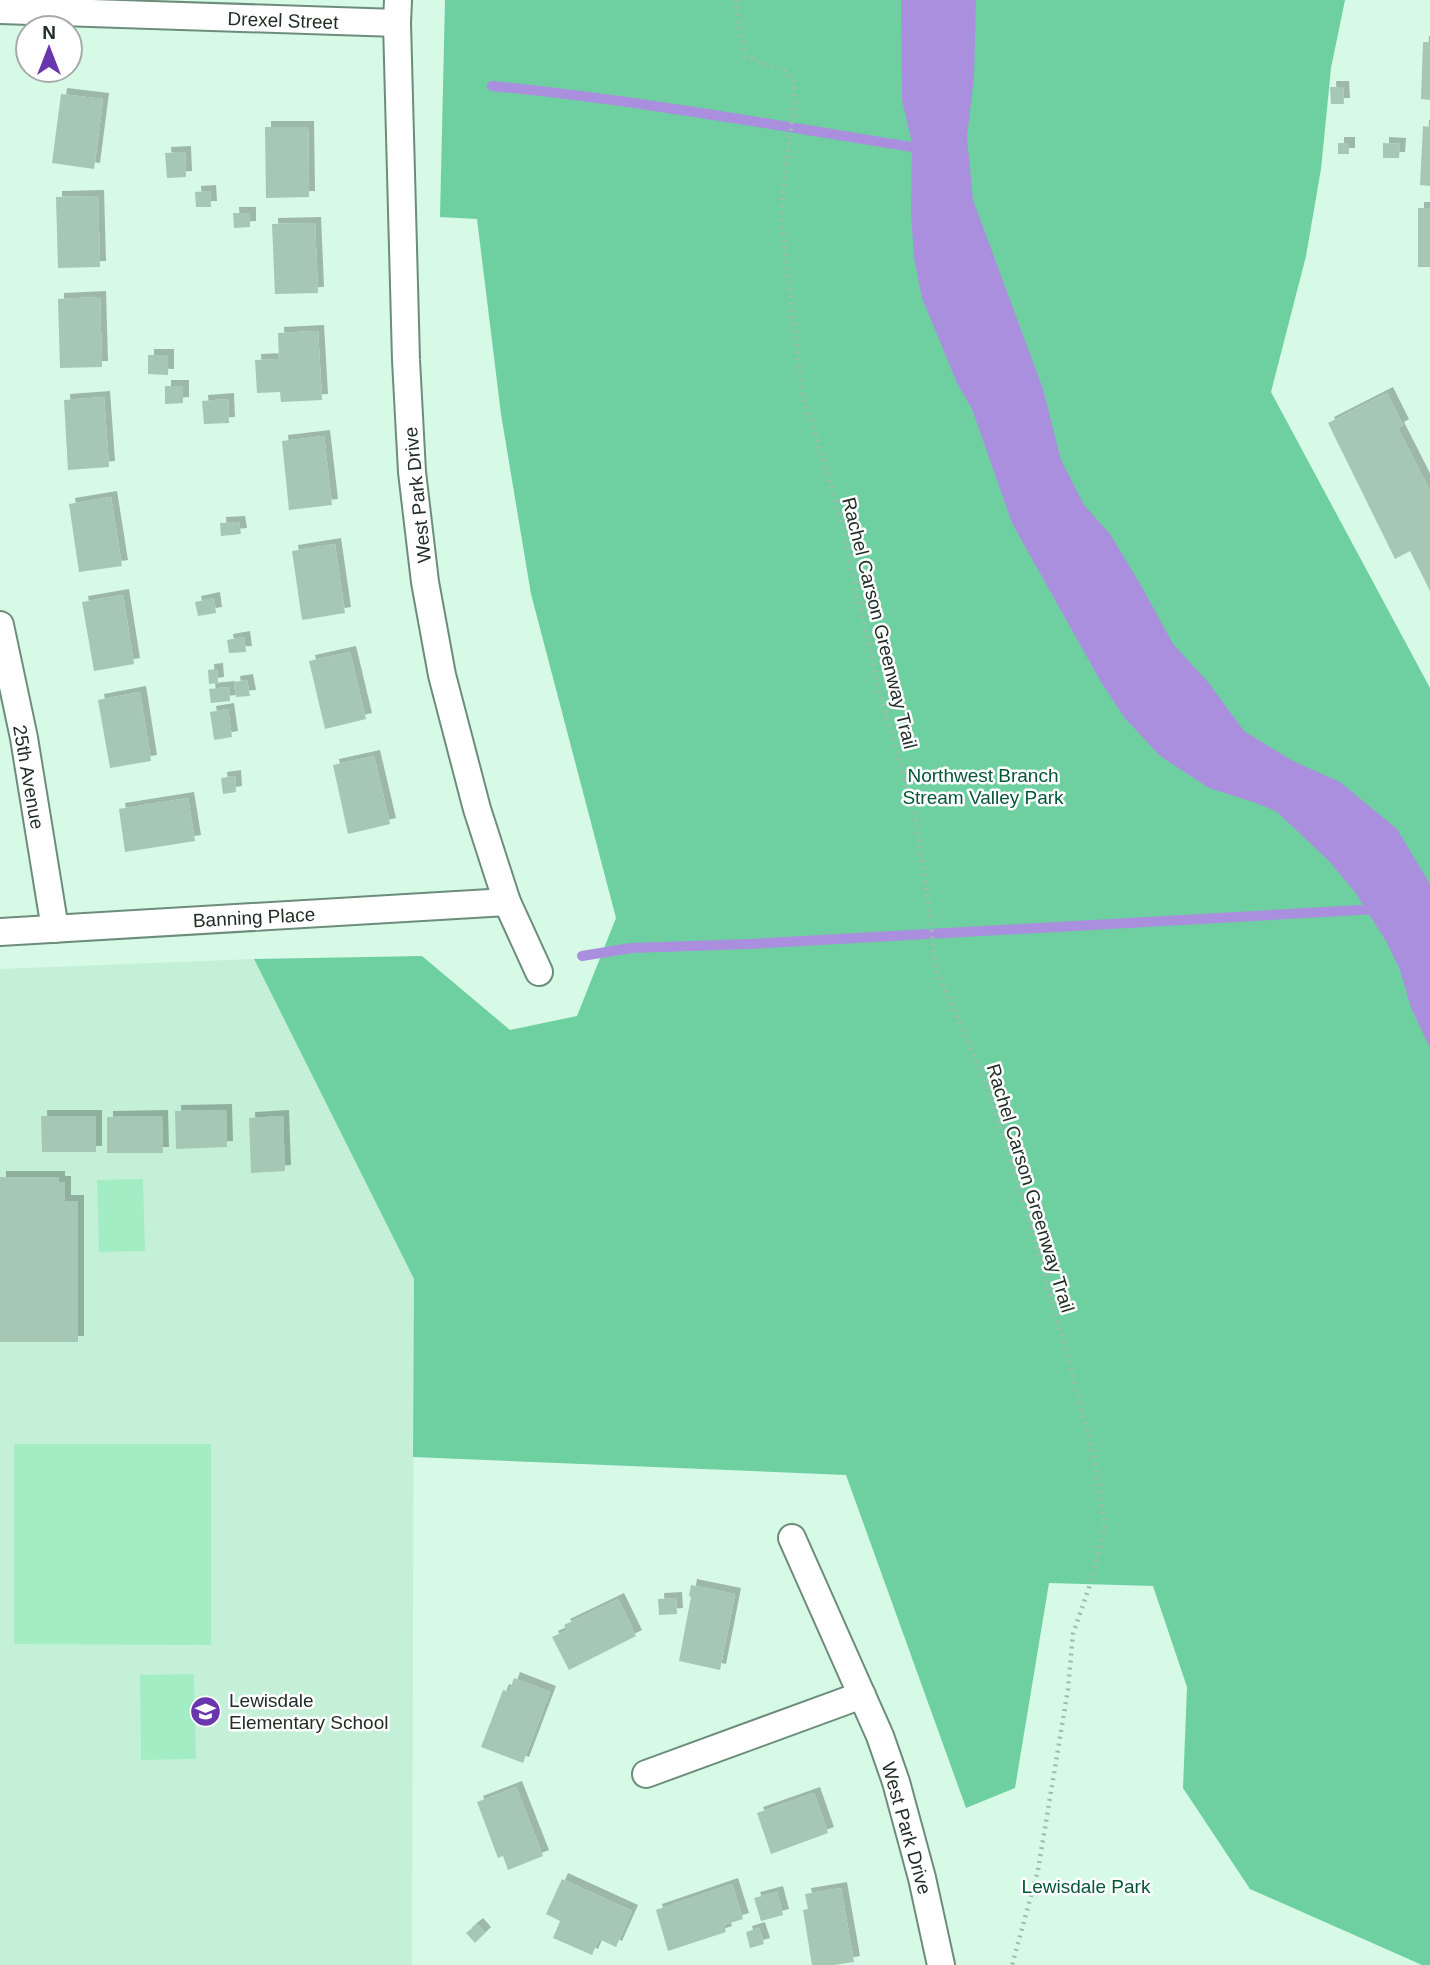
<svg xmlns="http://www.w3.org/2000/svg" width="1430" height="1965" font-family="Helvetica,sans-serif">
<defs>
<filter id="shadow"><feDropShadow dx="6" dy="-6" stdDeviation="0" flood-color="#0004"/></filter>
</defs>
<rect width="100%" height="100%" fill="#d6fae6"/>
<!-- built -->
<path fill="#c5f0d8" d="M 254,959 L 414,1279 L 412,1965 L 0,1965 L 0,969 Z"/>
<!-- green -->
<g fill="#a3edc5">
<path d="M 143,1179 L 145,1251 L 99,1252 L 97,1180 Z"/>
<path d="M 14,1444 L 211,1444 L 211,1645 L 14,1644 Z"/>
<path d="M 194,1674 L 196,1759 L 141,1760 L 140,1675 Z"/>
</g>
<!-- forest -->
<path fill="#6ed0a0" d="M 445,0 L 1345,0 L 1331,68 L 1321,169 L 1306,256 L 1271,392 L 1430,688 L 1430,1965 L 1422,1965 L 1250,1889 L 1183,1788 L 1187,1687 L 1153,1586 L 1049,1583 L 1015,1788 L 966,1808 L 846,1475 L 413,1457 L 414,1279 L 254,959 L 422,956 L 510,1030 L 577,1016 L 616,918 L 531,594 L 501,414 L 477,219 L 440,217 Z"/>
<!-- water -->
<path fill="#aa8fde" d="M 901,0 L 976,0 L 974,77 L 967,137 L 973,200 L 1043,389 L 1061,460 L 1084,505 L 1110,534 L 1142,587 L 1173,644 L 1208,682 L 1244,731 L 1293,761 L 1340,782 L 1397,829 L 1430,884 L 1430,1048 L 1411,1008 L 1400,970 L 1386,941 L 1355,892 L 1328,860 L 1276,811 L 1256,803 L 1209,788 L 1160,756 L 1124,717 L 1101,682 L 1012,523 L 972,409 L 957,383 L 922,298 L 914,258 L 911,213 L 912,143 L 902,100 Z"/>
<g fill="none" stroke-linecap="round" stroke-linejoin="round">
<!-- stream -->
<g stroke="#aa8fde" stroke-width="10">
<path d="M 492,86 C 637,100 780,126 924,149"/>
<path d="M 582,956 L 631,948 L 749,944 L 1378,909"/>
</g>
</g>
<!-- building -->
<g fill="#a5c7b4" filter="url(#shadow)">
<path d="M 1423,42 L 1430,42 L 1430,100 L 1421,99 Z"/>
<path d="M 1330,87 L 1343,87 L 1344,104 L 1331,104 Z"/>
<path d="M 61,94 L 103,99 L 94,169 L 52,163 Z"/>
<path d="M 1423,126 L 1430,127 L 1430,186 L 1420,185 Z"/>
<path d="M 265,127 L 308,127 L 309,197 L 266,198 Z"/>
<rect x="1338" y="143" width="11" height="11"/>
<path d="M 1383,143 L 1400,144 L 1399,158 L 1383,158 Z"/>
<path d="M 185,152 L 186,177 L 167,178 L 165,153 Z"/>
<path d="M 210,191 L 211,207 L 196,207 L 195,192 Z"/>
<path d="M 98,196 L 100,267 L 58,268 L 56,197 Z"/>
<rect x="1418" y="208" width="12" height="59"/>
<path d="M 233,213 L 250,213 L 250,227 L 234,228 Z"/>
<path d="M 315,223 L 318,293 L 275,294 L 272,224 Z"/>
<path d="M 100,297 L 102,367 L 60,368 L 58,299 Z"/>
<path d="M 318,331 L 322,400 L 281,402 L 280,392 L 257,393 L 255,360 L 279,359 L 278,333 Z"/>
<path d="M 148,355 L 168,355 L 168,375 L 148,374 Z"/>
<path d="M 165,386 L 183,386 L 183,403 L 165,404 Z"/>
<path d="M 1387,393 L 1403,425 L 1398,428 L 1430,491 L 1430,591 L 1410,551 L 1395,559 L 1328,423 Z"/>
<path d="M 104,397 L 109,467 L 68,470 L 64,400 Z"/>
<path d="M 228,399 L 229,423 L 204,424 L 202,401 Z"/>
<path d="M 324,436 L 332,505 L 289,510 L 282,441 Z"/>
<path d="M 111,497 L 122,566 L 79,572 L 69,504 Z"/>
<path d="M 239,522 L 241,534 L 221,536 L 220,523 Z"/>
<path d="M 335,544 L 345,613 L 302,620 L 292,551 Z"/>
<path d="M 123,595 L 134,664 L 94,671 L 82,602 Z"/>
<path d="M 214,598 L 216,613 L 198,616 L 195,602 Z"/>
<path d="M 244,637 L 246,652 L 229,653 L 227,640 Z"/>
<path d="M 350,652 L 366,719 L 325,729 L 309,661 Z"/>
<path d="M 217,669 L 218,683 L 209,684 L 208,670 Z"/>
<path d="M 247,680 L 250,696 L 236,697 L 234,682 Z"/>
<path d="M 229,687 L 230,701 L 211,703 L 209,689 Z"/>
<path d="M 140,692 L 151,761 L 110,768 L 98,700 Z"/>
<path d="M 228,709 L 232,737 L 214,740 L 210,712 Z"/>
<path d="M 374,756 L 390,824 L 348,834 L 333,765 Z"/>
<path d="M 235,776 L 236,792 L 223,794 L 221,778 Z"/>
<path d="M 188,798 L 195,841 L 125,852 L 119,809 Z"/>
<path d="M 226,1110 L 227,1147 L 176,1149 L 175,1111 Z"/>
<path d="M 41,1116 L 96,1116 L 96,1152 L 42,1152 Z"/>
<path d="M 162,1116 L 163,1153 L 107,1153 L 107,1117 Z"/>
<path d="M 283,1116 L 285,1171 L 251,1173 L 249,1118 Z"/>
<path d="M 0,1177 L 59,1177 L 59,1182 L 65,1182 L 65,1201 L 78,1201 L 78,1342 L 0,1342 Z"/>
<path d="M 691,1585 L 735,1594 L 720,1670 L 679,1661 L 691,1597 L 689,1596 Z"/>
<path d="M 676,1598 L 677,1614 L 659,1615 L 658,1599 Z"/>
<path d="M 618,1599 L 636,1636 L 569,1670 L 552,1637 L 567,1630 L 564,1625 Z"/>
<path d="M 514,1678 L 550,1692 L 523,1763 L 481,1747 L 503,1690 L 509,1692 Z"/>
<path d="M 516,1787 L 543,1856 L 508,1870 L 503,1856 L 498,1858 L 477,1802 Z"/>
<path d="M 814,1793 L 828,1833 L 771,1854 L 757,1813 Z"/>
<path d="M 562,1879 L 632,1911 L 616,1947 L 599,1939 L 592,1955 L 553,1938 L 560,1921 L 546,1914 Z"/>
<path d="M 732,1884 L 743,1919 L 724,1925 L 726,1932 L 668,1951 L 656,1910 Z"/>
<path d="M 841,1888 L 854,1962 L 834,1965 L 812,1965 L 803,1910 L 808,1909 L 805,1894 Z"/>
<path d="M 777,1892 L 783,1915 L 761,1921 L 754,1898 Z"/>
<path d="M 477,1924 L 485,1933 L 475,1943 L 466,1933 Z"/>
<path d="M 759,1928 L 764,1944 L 750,1948 L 746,1932 Z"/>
</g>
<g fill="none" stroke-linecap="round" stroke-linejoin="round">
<defs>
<g id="minor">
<path d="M 398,0 L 397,23 L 406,360 L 412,472 L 425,582 L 442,675 L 477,809 L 507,902 L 539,972"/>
<path d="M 0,10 L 397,23"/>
<path d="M 0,625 L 24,738 L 55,929"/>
<path d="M 0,932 L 507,902"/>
<path d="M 792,1538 L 880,1736 L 896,1782 L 922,1878 L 941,1965"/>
<path d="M 646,1774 L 862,1695"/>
</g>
</defs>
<!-- minor casing -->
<use href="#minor" stroke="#6d8d7b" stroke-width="30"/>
<!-- path -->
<path stroke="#9fbcac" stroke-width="4.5" stroke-dasharray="2 5" stroke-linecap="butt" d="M 736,0 L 737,13 L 745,56 L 785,71 L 794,81 L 795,104 L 785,170 L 781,216 L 802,392 L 838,508 L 880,693 L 915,814 L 930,912 L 935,967 L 986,1082 L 1031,1227 L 1074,1379 L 1095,1462 L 1105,1527 L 1092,1579 L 1073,1634 L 1068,1689 L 1038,1870 L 1012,1965"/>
<!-- minor -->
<use href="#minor" stroke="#fff" stroke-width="26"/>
</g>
<!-- icons -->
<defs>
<symbol id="school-disc" viewBox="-11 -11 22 22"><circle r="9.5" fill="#6a36ad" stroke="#fff"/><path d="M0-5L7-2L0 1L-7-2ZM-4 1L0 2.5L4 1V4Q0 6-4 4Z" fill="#fff"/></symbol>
</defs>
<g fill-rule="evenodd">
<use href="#school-disc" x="188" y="1694" width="35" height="35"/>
</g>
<g text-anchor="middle" stroke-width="5" stroke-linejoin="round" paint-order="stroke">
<!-- street labels -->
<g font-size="19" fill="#212e27" stroke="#fff">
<text transform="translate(283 20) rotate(2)" y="7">Drexel Street</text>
<text transform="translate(417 495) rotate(-96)" y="7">West Park Drive</text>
<text transform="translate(880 623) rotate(76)" y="7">Rachel Carson Greenway Trail</text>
<text transform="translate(29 777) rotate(80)" y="7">25th Avenue</text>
<text transform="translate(254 917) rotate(-3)" y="7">Banning Place</text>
<text transform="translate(1031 1188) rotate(73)" y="7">Rachel Carson Greenway Trail</text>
<text transform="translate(907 1828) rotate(74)" y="7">West Park Drive</text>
</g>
<!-- park labels -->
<g font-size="19" fill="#065739" stroke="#fff">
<text x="983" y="782">Northwest Branch<tspan x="983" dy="22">Stream Valley Park</tspan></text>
<text x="1086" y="1893">Lewisdale Park</text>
</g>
<!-- poi labels -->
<g font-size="19" fill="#212e27" stroke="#fff" text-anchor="start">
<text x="229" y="1707">Lewisdale<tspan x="229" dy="22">Elementary School</tspan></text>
</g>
</g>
<!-- north arrow -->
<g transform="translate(49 49)"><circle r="33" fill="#ffffff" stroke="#a6aba9" stroke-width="2"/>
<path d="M0-5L12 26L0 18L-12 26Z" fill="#6a36ad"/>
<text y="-10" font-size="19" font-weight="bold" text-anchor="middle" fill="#212e27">N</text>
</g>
</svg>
